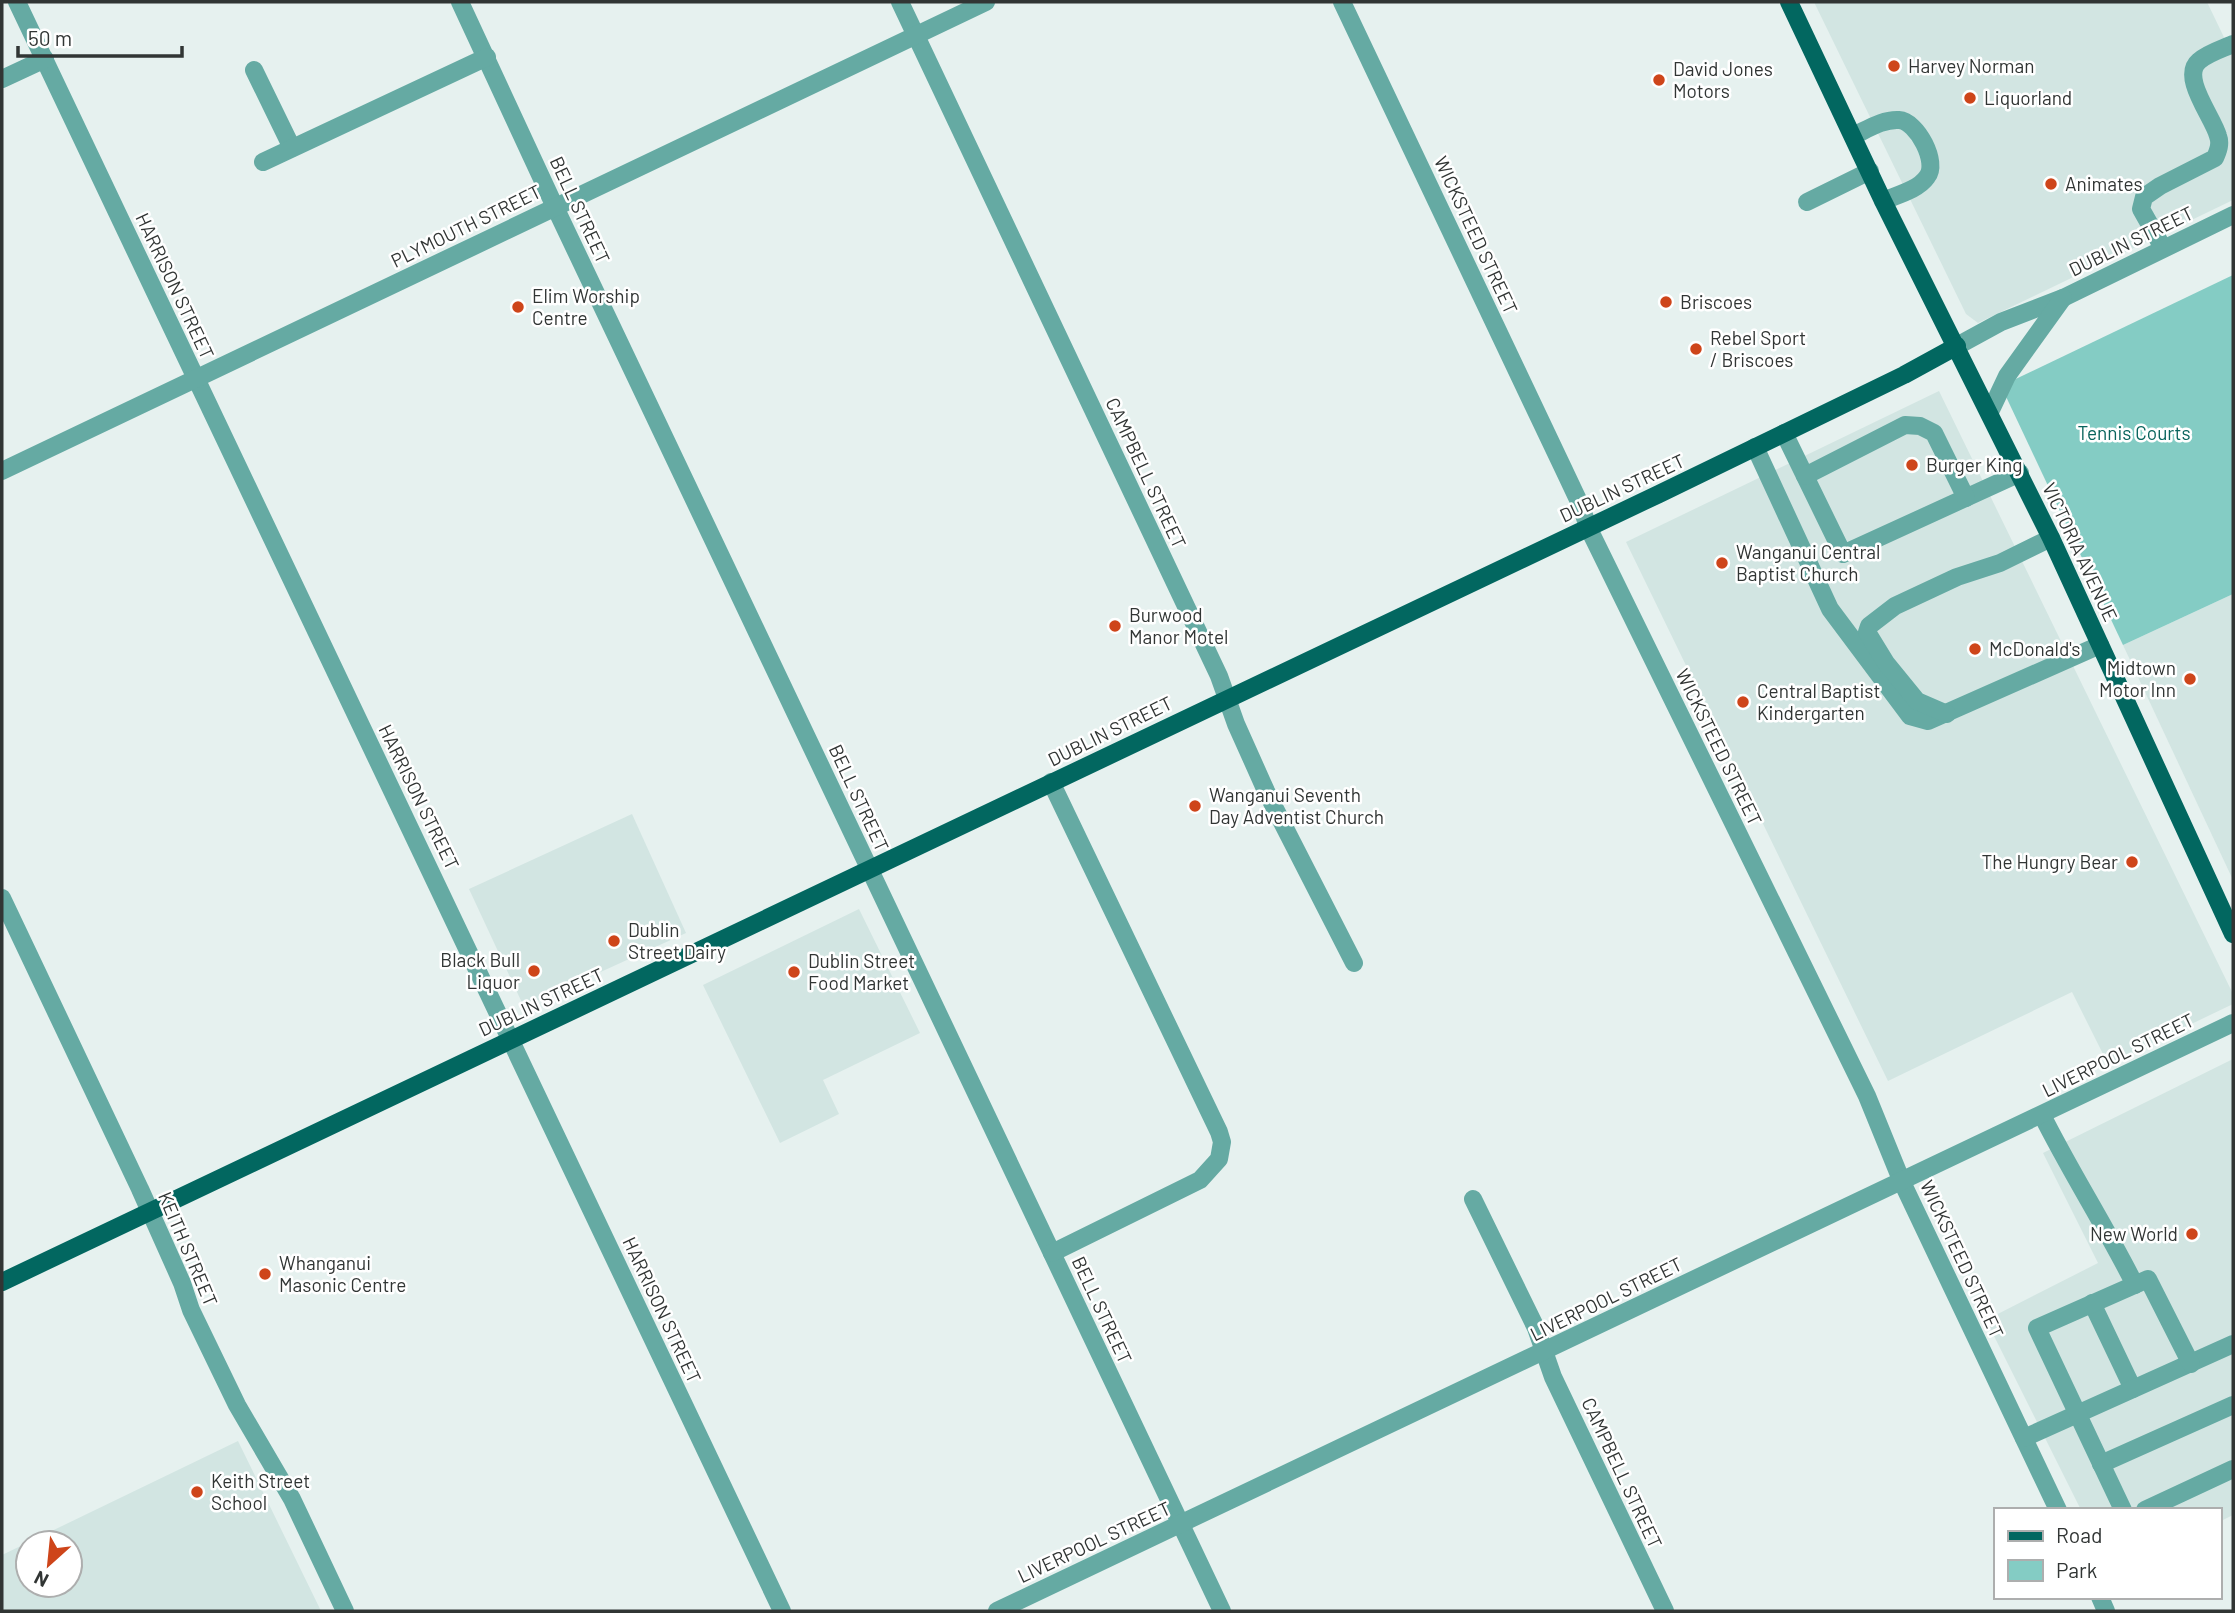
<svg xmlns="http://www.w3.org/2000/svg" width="2235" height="1613" font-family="Barlow,sans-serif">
<rect width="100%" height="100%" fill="#e6f1ef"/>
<!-- built -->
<g fill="#d2e5e2" fill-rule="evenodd">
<path d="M 1814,2 L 2207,2 L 2233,56 L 2233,200 L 1978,323 L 1966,314 Z"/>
<path d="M 1939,391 L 2233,994 L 2233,1004 L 2108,1064 L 2072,992 L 1888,1081 L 1626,542 Z"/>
<path d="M 2233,594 L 2233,880 L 2123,645 Z"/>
<path d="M 632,814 L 686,933 L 524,1007 L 469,889 Z"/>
<path d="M 859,909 L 920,1033 L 823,1080 L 839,1114 L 780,1143 L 703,985 Z"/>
<path d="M 2233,1059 L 2233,1515 L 2219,1522 L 2219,1510 L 2081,1510 L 1986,1320 L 2098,1263 L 2043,1153 Z"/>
<path d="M 238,1441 L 321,1611 L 2,1611 L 2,1555 ZM 70,1543 L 70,1585 L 28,1585 L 28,1543 Z"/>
</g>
<!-- green -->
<path fill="#84ccc4" d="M 2233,275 L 2233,594 L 2123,645 L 2001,386 Z"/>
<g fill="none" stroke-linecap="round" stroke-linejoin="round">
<!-- minor -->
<g stroke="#65aaa3" stroke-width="18">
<path d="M 17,2 L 782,1611"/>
<path d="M 460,2 L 555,207 L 1222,1611"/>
<path d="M 900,2 L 1219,676 L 1236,724 L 1266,791 L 1354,963"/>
<path d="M 1342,2 L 1564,470 L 1581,506 L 1588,527 L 1867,1096 L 1902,1182 L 2058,1510"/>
<path d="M 254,70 L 292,148"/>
<path d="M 2,79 L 45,59"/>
<path d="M 1853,136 C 1868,129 1883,119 1899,120 C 1917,121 1939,163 1927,177 C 1918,190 1897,195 1883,201"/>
<path d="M 263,162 L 487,57"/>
<path d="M 1807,202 L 1870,171"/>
<path d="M 2163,248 L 2141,209 L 2144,197 L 2160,186 L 2215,158 C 2218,151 2221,144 2218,136 C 2213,117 2180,77 2199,61 C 2208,53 2222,49 2233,44"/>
<path d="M 1957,346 L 2001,322 L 2063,298 L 2233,215"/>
<path d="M 1990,412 L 2007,376 L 2063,298"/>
<path d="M 1784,433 L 1843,554 L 2020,473"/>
<path d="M 1755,447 L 1830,609 L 1910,716 L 1928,721 L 2100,645"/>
<path d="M 2,471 L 986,2"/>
<path d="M 1805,476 L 1905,425 L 1920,426 L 1934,433 L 1966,498"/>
<path d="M 1947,714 L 1917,701 L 1886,663 L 1867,632 L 1869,626 L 1895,606 L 1957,577 L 2000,563 L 2051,538"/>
<path d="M 1051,782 L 1219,1132 L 1222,1142 L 1219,1159 L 1200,1180 L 1052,1253"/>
<path d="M 2,898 L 140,1189 L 182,1283 L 191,1310 L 237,1405 L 292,1499 L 345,1611"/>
<path d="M 2042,1115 C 2071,1173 2106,1227 2135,1285"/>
<path d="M 1473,1199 L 1536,1328 L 1553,1377 L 1665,1611"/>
<path d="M 2092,1303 L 2133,1389"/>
<path d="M 2024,1438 L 2233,1344"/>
<path d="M 2101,1464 L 2233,1405"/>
<path d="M 2123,1510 L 2037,1328 L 2148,1279 L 2191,1364"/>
<path d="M 2145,1510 L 2233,1469"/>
<path d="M 2100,1597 L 2106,1611"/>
<path d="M 997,1611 L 2233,1023"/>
</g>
<!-- major -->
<g stroke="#026760" stroke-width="18">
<path d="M 1789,2 L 1883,201 L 2051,538 L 2233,934"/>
<path d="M 2,1282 L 1659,494 L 1904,375 L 1957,346"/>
</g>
</g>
<!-- markers -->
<g fill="#ce451a" stroke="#fff" stroke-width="2.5">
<circle cx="1894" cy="66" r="7"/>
<circle cx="1659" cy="80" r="7"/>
<circle cx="1970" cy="98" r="7"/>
<circle cx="2051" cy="184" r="7"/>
<circle cx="1666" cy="302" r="7"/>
<circle cx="518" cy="307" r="7"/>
<circle cx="1696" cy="349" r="7"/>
<circle cx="1912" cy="465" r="7"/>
<circle cx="1722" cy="563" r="7"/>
<circle cx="1115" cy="626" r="7"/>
<circle cx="1975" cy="649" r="7"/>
<circle cx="2190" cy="679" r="7"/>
<circle cx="1743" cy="702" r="7"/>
<circle cx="1195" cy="806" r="7"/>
<circle cx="2132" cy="862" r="7"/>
<circle cx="614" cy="941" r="7"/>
<circle cx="534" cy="971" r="7"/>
<circle cx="794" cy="972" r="7"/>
<circle cx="2192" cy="1234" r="7"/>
<circle cx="265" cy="1274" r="7"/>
<circle cx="197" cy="1492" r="7"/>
</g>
<g text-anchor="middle" stroke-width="5" stroke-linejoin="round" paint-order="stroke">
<!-- poi labels -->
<g font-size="19" fill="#313534" stroke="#fff" text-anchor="start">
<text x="1908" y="73">Harvey Norman</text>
<text x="1673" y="76">David Jones<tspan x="1673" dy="22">Motors</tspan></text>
<text x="1984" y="105">Liquorland</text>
<text x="2065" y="191">Animates</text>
<text x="532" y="303">Elim Worship<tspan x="532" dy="22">Centre</tspan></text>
<text x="1680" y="309">Briscoes</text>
<text x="1710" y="345">Rebel Sport<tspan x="1710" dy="22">/ Briscoes</tspan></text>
<text x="1926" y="472">Burger King</text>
<text x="1736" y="559">Wanganui Central<tspan x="1736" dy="22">Baptist Church</tspan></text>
<text x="1129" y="622">Burwood<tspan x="1129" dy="22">Manor Motel</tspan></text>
<text x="1989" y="656">McDonald's</text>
<text x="2176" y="675" text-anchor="end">Midtown<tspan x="2176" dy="22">Motor Inn</tspan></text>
<text x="1757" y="698">Central Baptist<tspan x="1757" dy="22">Kindergarten</tspan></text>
<text x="1209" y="802">Wanganui Seventh<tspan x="1209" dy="22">Day Adventist Church</tspan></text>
<text x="2118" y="869" text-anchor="end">The Hungry Bear</text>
<text x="628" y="937">Dublin<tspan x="628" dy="22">Street Dairy</tspan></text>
<text x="520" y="967" text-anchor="end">Black Bull<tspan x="520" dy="22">Liquor</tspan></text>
<text x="808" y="968">Dublin Street<tspan x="808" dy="22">Food Market</tspan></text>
<text x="2178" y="1241" text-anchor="end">New World</text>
<text x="279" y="1270">Whanganui<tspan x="279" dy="22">Masonic Centre</tspan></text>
<text x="211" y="1488">Keith Street<tspan x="211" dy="22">School</tspan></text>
</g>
<!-- street labels -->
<g font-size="19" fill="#313534" stroke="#fff">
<text transform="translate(580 210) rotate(65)" y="7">BELL STREET</text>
<text transform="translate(466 226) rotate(-26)" y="7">PLYMOUTH STREET</text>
<text transform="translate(1476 235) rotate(65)" y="7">WICKSTEED STREET</text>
<text transform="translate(2131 241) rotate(-26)" y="7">DUBLIN STREET</text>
<text transform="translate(175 286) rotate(65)" y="7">HARRISON STREET</text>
<text transform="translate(1146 473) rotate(65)" y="7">CAMPBELL STREET</text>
<text transform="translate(1622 488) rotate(-25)" y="7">DUBLIN STREET</text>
<text transform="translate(2080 552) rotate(65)" y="7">VICTORIA AVENUE</text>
<text transform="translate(1110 731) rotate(-26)" y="7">DUBLIN STREET</text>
<text transform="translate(1719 747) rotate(64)" y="7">WICKSTEED STREET</text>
<text transform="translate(419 797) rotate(64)" y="7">HARRISON STREET</text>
<text transform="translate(859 798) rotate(65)" y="7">BELL STREET</text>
<text transform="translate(541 1002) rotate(-25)" y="7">DUBLIN STREET</text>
<text transform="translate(2118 1055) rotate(-26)" y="7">LIVERPOOL STREET</text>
<text transform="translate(188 1249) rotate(67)" y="7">KEITH STREET</text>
<text transform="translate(1962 1259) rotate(65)" y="7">WICKSTEED STREET</text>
<text transform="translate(1606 1299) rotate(-26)" y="7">LIVERPOOL STREET</text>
<text transform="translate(662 1310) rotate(65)" y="7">HARRISON STREET</text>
<text transform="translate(1102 1310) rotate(65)" y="7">BELL STREET</text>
<text transform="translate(1622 1473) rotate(65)" y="7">CAMPBELL STREET</text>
<text transform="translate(1094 1542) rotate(-25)" y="7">LIVERPOOL STREET</text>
</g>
<!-- park labels -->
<g font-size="19" fill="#09645d" stroke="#fff">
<text x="2134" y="440">Tennis Courts</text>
</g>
</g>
<!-- border -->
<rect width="2235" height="1613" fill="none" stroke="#313534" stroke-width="7"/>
<!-- legend -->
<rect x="1994" y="1508" width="228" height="91" fill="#ffffff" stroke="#adaeae" stroke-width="2"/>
<rect x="2008" y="1531" width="35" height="10" fill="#026760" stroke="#adaeae" stroke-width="2"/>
<text x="2056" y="1543" font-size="21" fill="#313534">Road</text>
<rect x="2008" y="1560" width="35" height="21" fill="#84ccc4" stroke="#adaeae" stroke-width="2"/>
<text x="2056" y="1578" font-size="21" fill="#313534">Park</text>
<!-- north arrow -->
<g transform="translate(49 1564) rotate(207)"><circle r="33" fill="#ffffff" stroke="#adaeae" stroke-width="2"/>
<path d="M0-5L12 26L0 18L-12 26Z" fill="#ce451a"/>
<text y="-10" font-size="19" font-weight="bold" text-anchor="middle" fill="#313534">N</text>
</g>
<!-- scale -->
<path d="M18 46v10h164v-10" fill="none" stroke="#313534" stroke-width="3.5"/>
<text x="28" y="46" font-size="21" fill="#313534" stroke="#ffffff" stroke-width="5" paint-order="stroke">50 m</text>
</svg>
